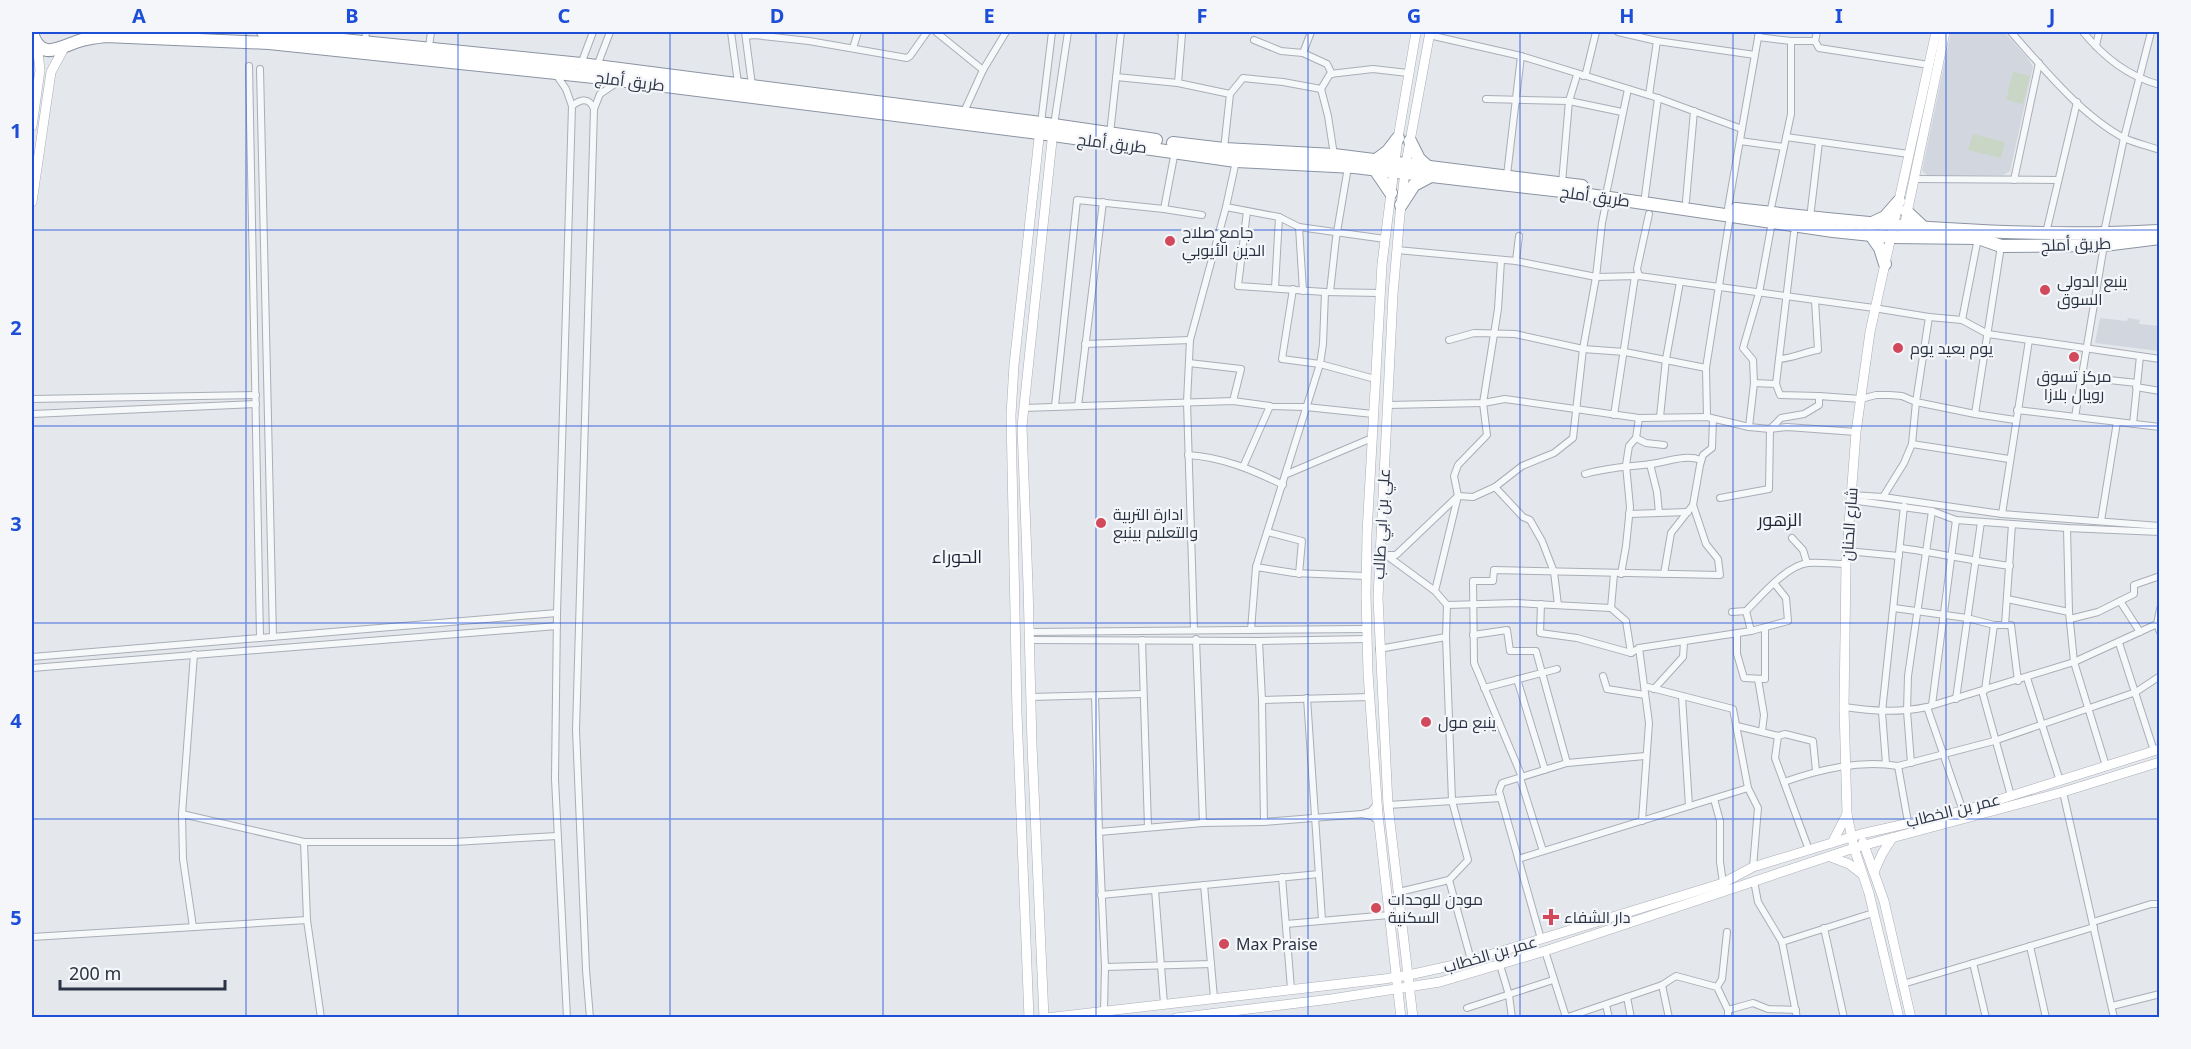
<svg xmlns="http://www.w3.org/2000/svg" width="2191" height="1049" font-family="'Noto Sans',Cairo,sans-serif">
<rect width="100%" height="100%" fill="#e4e7ec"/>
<!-- built -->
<g fill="#d2d6de">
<path d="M 1951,32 L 2004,32 L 2027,57 L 2033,67 L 2010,171 L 2003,175 L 1927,175 L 1922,171 Z"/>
<path d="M 2100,318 L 2127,321 L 2128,318 L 2140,320 L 2139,324 L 2159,326 L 2159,351 L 2095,343 Z"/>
</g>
<!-- grass -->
<g fill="#c9d6c5">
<path d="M 2013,72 L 2030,76 L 2023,104 L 2006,100 Z"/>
<path d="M 1973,134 L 2005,142 L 2001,158 L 1968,150 Z"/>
</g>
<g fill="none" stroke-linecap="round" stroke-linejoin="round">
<defs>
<g id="street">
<path d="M 731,32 L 738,83"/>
<path d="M 745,32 L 752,85"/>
<path d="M 936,32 L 983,70"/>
<path d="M 1618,32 L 1657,41 L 1755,55"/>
<path d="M 1817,32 L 1815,41 L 1819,48 L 1929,65"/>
<path d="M 2011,32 C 2043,68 2081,115 2124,138 C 2135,143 2148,146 2160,150"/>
<path d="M 2083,32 C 2104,57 2127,76 2160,85"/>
<path d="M 1429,35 L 1521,56 L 1658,98 L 1742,129"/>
<path d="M 746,36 L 754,35 L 809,41 L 907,58 L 910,56 L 927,32"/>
<path d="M 1758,37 L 1791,41 L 1815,41"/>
<path d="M 1254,40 L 1281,51 L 1303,53 L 1327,64 L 1332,74"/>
<path d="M 365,41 L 366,32"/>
<path d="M 2096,46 L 2099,32"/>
<path d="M 429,47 L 431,32"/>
<path d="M 853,48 L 858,32"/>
<path d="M 1303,53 L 1311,32"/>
<path d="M 581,64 L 593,32"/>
<path d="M 249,66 L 260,638"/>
<path d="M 597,66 L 610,32"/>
<path d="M 260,69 L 273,637"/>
<path d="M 555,73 L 566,89 L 572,106 L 557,613 L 555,779 L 567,1018"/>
<path d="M 1583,76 L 1586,73 L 1596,32"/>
<path d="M 1116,77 L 1178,83 L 1230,94"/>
<path d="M 1178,83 L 1182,34 L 1180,32"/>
<path d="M 1321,89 L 1328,116 L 1334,155"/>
<path d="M 1649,95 L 1657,41"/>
<path d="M 1486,99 L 1569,101 L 1622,112"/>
<path d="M 572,106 C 581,99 589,97 594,109"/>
<path d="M 963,114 L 983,70 L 1006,32"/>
<path d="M 1041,123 L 1052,32"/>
<path d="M 1054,125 L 1068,32"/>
<path d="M 1110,134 L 1121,32"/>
<path d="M 1786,137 L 1909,154"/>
<path d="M 1740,141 L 1784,147"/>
<path d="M 1224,149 L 1230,94 L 1243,78 L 1283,82 L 1321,89 L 1330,74 L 1373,69 L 1408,73"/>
<path d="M 1507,175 L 1521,56"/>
<path d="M 1914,179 L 2058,180"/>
<path d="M 2014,180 L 2039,63"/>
<path d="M 1562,183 L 1569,101 L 1577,75"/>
<path d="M 1607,190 L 1628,89"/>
<path d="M 1645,196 L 1658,98"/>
<path d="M 1686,201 L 1694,111"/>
<path d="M 1226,207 L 1279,217 L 1299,227 L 1385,239"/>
<path d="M 1728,208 L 1759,32"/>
<path d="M 1164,209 L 1175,151"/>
<path d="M 1247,211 L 1238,286 L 1325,292 L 1379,293"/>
<path d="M 1770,213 L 1791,114 L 1791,41"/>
<path d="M 1810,218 L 1819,142"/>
<path d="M 1772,222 L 1759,293 L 1743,348 L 1753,360 L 1754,383 L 1776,384 L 1780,395 L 1819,396"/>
<path d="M 1299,227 L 1303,291"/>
<path d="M 2104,232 L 2124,138 L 2151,32"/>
<path d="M 2046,233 L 2077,102"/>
<path d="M 1397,250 L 1516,261 L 1596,277 L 1639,276 L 1874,308 L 1929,317 L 1962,320 L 1988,334 L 2160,359"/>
<path d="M 1516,261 L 1519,236"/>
<path d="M 1639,276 L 1637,269 L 1649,214"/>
<path d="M 1275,288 L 1279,217"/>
<path d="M 1293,289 L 1282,359 L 1320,364 L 1375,379"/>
<path d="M 1330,292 L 1336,238 L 1348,167"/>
<path d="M 1929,317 L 1916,402 L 1975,414 L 2015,420"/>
<path d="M 1962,320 L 1978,238"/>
<path d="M 1449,340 L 1474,333 L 1515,334 L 1583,349 L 1625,352 L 1706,368"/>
<path d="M 1085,344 L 1190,340"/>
<path d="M 1779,359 C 1794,358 1804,352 1818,350 L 1815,300"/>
<path d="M 1189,363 L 1241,369 L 1233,401"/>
<path d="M 2081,377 L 2137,383"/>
<path d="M 1776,384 L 1794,233"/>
<path d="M 2136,387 L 2160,391"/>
<path d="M 32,399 L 256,395"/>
<path d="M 1388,405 L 1483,403 L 1505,399 L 1639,418 L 1707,417 L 1749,427 L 1770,429 L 1787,427 L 1856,432"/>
<path d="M 1055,406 L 1077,200 L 1164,209 L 1202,215"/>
<path d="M 1078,406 L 1103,202"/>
<path d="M 1023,408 L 1233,401 L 1270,406 L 1306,407 L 1373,414"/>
<path d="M 2017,410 L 2160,427"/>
<path d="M 32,414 L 256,404"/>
<path d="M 1975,414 L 2001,246"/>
<path d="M 1614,415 L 1635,276"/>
<path d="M 1660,417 L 1666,359 L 1680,282"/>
<path d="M 1707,417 L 1706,368 L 1730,216"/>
<path d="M 2075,417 L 2104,245"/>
<path d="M 2133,424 L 2140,356"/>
<path d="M 1749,427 L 1754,383"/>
<path d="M 1636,438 L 1646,443 L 1664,445"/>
<path d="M 1188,455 C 1222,457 1253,470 1283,485"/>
<path d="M 1650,464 L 1657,492 L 1659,513"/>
<path d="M 1243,467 L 1270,406"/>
<path d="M 1287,474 L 1372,438"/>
<path d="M 1585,474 C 1609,467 1627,467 1651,464 C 1667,462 1685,454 1701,460"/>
<path d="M 1495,487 L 1523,517 L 1530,520 L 1542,541 L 1554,572 L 1558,605"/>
<path d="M 1851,495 L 1883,497 L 2002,514 L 2160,526"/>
<path d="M 1883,497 L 1904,463 L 1912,444"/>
<path d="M 1720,498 L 1769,489 L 1770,429 L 1781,418 L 1804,414 L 1819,405 L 1819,396 L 1861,399 L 1876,395 L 1890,395 L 1902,396 L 1916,402 L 1912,444 L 2009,459"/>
<path d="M 1850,500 L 1932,511 L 1956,520 L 2067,528 L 2160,532"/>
<path d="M 1629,514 L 1688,512"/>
<path d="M 2002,514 L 2029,340"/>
<path d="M 2101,521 L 2117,422"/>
<path d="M 2067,528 L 2069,612 L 2074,662 L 2106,766"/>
<path d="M 1268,532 L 1302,541 L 1299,574"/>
<path d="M 1792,538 L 1803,550 L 1807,563"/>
<path d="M 1901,548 C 1937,553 1973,561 2010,566"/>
<path d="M 1847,551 L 1899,556"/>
<path d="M 1379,555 L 1396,555 L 1458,496 L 1454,476 L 1458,465 L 1487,435 L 1483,403 L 1498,309 L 1501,260"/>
<path d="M 1386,555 L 1435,591"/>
<path d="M 1256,567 L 1294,573 L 1366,576"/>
<path d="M 1621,574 L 1626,546 L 1630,507 L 1626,465 L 1629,446 L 1636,438 L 1639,418"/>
<path d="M 1664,574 L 1671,533 L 1693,505"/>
<path d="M 2007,599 L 2069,612"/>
<path d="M 2120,601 L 2140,632"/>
<path d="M 1541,604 L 1540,633 L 1577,638 L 1631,653 L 1639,648 L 1751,631 L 1788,621 L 1786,598 L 1774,583"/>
<path d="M 1447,605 L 1516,603 L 1611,608 L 1626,621 L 1631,653"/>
<path d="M 1611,608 L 1614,574"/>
<path d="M 1894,608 L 1967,618 L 1994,625 L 2011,625 L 2018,681"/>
<path d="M 2160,609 L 2157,624 L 2160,632"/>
<path d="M 1746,611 L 1751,631"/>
<path d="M 1732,612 L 1746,611 C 1761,596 1787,565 1808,563 C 1821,562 1834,564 1846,564"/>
<path d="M 2070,619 L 2098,612 L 2134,594 L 2134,585 L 2160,576"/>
<path d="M 2005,625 L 2012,524"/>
<path d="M 1194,630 L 1187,402 L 1190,340 L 1226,207 L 1236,161"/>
<path d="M 1251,630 L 1256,567 L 1320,364 L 1323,344 L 1325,292"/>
<path d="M 1029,632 L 1367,629"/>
<path d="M 1737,634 L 1737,654 L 1744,678 L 1765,679 L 1765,628"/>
<path d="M 1473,635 L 1507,630 L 1510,651 L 1536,651 L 1567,763"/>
<path d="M 1196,639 L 1203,823 L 1264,822 L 1362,814"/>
<path d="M 1029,640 L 1259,641 L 1368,639"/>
<path d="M 1142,640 L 1148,827"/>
<path d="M 1259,641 L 1262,700 L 1370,697"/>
<path d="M 2119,643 L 2154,751"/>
<path d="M 1639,648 L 1649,723 L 1642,821"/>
<path d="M 1379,649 L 1446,637"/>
<path d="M 32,657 L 557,613"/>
<path d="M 32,668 L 557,626"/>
<path d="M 1603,676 L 1607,689 L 1645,695"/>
<path d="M 2027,678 L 2060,781"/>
<path d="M 1517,679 L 1545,770"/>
<path d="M 1758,679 L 1764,715 L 1762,731"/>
<path d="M 1644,686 L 1733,709 L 1748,788 L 1758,808 L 1753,867"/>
<path d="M 1484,688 L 1557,669"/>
<path d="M 1654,689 L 1683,657 L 1684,642"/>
<path d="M 1985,690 L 1994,625"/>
<path d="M 1982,691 L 2011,796"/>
<path d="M 1095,696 L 1099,832"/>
<path d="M 1682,696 L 1689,806"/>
<path d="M 1030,697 L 1143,694"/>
<path d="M 1307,698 L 1322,920"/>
<path d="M 1956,699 L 1981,522"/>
<path d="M 1262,700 L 1264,822"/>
<path d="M 1932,705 L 1956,520"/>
<path d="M 1844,707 C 1873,711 1898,713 1927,707 L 2074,662 L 2157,624"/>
<path d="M 1927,707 L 1963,811"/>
<path d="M 1737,726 L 1778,736 L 1785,734 L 1813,741 L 1816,771"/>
<path d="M 1778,736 L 1775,758 L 1809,850"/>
<path d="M 1911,763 L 1907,711 L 1908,676 L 1932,511"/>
<path d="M 1886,764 L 1882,712 L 1904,506"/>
<path d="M 1898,766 L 1908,822"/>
<path d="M 1522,777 L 1474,663 L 1473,581 L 1493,581 L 1494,570 L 1720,575 L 1718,559 L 1706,544 L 1693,505 L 1700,465 L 1703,455 L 1712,448 L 1713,419"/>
<path d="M 1520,778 L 1543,851"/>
<path d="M 1784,782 C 1821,769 1859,760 1898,766 L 1994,741 L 2136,692 L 2160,676"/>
<path d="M 2063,792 L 2114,1018"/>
<path d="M 1714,799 L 1720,821 L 1720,862 L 1723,883"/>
<path d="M 1377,804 L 1371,811 L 1362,814 L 1372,816 L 1378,821"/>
<path d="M 1388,805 L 1501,798"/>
<path d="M 182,814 L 304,842 L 454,842 L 557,836"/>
<path d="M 304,842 L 307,920 L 321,1018"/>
<path d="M 1518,859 L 1748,788"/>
<path d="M 1282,877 L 1291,989"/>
<path d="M 1449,880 L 1471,960"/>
<path d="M 1754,881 L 1758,902 L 1782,942 L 1797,1018"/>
<path d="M 1204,885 L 1214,998"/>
<path d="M 1155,890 L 1164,1004"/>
<path d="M 1399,892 L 1449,880 L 1468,860 L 1452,801 L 1446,637 L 1447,605 L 1435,591 L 1458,496 L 1473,497 L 1495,487 L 1522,466 L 1554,453 L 1573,438 L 1583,349 L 1596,277 L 1602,223 L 1607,198"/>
<path d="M 1101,895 L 1319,874"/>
<path d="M 2093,922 L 2151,904 L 2160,904"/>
<path d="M 1286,924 L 1389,915"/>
<path d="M 193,927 L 183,859 L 182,814 L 194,654"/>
<path d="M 1824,928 L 1844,1018"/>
<path d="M 32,937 L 307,920"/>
<path d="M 1541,939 L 1499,791 L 1502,783 L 1567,763 L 1645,756"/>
<path d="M 1782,942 L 1873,913"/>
<path d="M 2030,946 L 2046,1018"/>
<path d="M 1545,951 L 1566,1017"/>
<path d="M 1973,963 L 1986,1018"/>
<path d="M 1500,965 L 1509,995 L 1512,1018"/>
<path d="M 1105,967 L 1211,964"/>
<path d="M 1903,984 L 2094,927"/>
<path d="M 1662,985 L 1669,1018"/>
<path d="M 1717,987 L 1722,979 L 1727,932"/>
<path d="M 1627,997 L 1631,1018"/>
<path d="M 1606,1005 L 1609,1018"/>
<path d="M 2112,1006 L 2160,994"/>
<path d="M 1467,1008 L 1553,980"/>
<path d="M 1104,1010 L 1105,967 L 1099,832 L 1203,823"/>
<path d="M 1728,1010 L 1753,1003 L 1768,1009 L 1796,1010"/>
<path d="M 590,1018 L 586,970 L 576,730 L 594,109 L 600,94 L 618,82"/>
<path d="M 1565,1018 L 1662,985 L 1676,976 L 1717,987 L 1728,1010 L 1728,1018"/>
</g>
<g id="secondary">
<path d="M 32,126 L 40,70 L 37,44"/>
<path d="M 32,202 L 51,72 L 64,48"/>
<path d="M 1903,232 L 1945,32"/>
<path d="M 1863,842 L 1884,901 L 1911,1018"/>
<path d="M 1832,843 L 1847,814"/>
<path d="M 1831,857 L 1849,864 L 1862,874"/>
<path d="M 1874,872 L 1882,854 L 1892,838"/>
<path d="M 1029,1018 L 1017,713 L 1011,415 L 1014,365 L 1040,129"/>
<path d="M 1044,1018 L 1032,745 L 1028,585 L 1022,426 L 1053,131"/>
<path d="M 1046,1018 L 1384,979 L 1409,975 L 1463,963 L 1723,883 L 1753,867 L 1861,834 L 1963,811 L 2160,749"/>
<path d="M 1176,1018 L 1331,999 L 1440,982 L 1545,951 L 1854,848 L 2063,792 L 2160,762"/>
<path d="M 1401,1018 L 1378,815 L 1368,673 L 1366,595 L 1367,533 L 1382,264 L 1398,138 L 1416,32"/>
<path d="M 1413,1018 L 1388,805 L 1378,598 L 1393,294 L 1400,214 L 1406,163 L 1430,32"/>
<path d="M 1899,1018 L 1869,893 L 1854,848 L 1847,814 L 1844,707 L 1846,564 L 1856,432 L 1870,332 L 1936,32"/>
</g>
<g id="highway">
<path d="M 32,32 C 40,64 63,45 82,40 C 90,38 97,37 105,36 L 269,43 L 594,77 L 1039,133 L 1236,161 L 1354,167 L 1562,191 L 1833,231 L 1891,237 L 1978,238 L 2001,246 L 2104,245 L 2160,238"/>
<path d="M 263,32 L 581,64 L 1033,122 L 1156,140"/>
<path d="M 1410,141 L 1419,159 L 1428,167"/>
<path d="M 1173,143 L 1224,149 L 1334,155 L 1582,186"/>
<path d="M 1376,160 L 1388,151 L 1398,138"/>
<path d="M 1376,171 L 1391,193"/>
<path d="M 1401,205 L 1414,185 L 1429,177"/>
<path d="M 1736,209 C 1876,225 2017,239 2158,231"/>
<path d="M 1906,211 L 1923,227"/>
<path d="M 1870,224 L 1885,217 L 1899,201"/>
<path d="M 1871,235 L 1880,248 L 1885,264"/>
</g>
</defs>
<!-- street casing -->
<use href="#street" stroke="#a9aeb7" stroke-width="8"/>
<!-- secondary casing -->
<use href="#secondary" stroke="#a9aeb7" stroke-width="10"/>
<!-- highway casing -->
<use href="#highway" stroke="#8b94a3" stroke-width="14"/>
<!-- street -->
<use href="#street" stroke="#f7f8fa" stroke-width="6"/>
<!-- secondary -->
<use href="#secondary" stroke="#fff" stroke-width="9"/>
<!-- highway -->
<use href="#highway" stroke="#fff" stroke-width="12"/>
</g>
<!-- grid -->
<path fill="none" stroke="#1d4ed8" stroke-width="1.5" stroke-opacity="0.55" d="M 246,32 L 246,1018M 458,32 L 458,1018M 670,32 L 670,1018M 883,32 L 883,1018M 1096,32 L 1096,1018M 1308,32 L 1308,1018M 1520,32 L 1520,1018M 1733,32 L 1733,1018M 1946,32 L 1946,1018M 32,230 L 2160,230M 32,426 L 2160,426M 32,623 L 2160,623M 32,819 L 2160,819"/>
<!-- markers -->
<g fill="#d1495b" stroke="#f4f6f9" stroke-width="2">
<circle cx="1170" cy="241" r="6"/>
<circle cx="2045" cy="290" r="6"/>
<circle cx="1898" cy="348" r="6"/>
<circle cx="2074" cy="357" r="6"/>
<circle cx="1101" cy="523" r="6"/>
<circle cx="1426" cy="722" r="6"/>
<circle cx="1376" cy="908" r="6"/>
<path d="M1548 908h6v6h6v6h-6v6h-6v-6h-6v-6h6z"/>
<circle cx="1224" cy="944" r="6"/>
</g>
<g text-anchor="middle" stroke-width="4.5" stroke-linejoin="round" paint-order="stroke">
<!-- street labels -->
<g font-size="16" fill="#2b3445" stroke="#f4f6f9">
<text transform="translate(630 81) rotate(7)" y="6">طريق أملج</text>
<text transform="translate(1112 143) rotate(7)" y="6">طريق أملج</text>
<text transform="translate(1595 196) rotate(8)" y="6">طريق أملج</text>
<text transform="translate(2076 244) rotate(-2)" y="6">طريق أملج</text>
<text transform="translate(1381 524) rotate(-87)" y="6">علي بن ابي طالب</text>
<text transform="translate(1849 524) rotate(-86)" y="6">شارع الحنان</text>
<text transform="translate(1953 810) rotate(-14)" y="6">عمر بن الخطاب</text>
<text transform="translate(1490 954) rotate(-16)" y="6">عمر بن الخطاب</text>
</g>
<!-- poi labels -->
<g font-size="16" fill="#2b3445" stroke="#f4f6f9" text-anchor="start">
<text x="1182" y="238">جامع صلاح<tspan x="1182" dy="18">الدين الأيوبي</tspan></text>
<text x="2057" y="287">ينبع الدولى<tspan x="2057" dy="18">السوق</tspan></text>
<text x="1910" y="354">يوم بعيد يوم</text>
<text x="2074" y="382" text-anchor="middle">مركز تسوق<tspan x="2074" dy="18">رويال بلازا</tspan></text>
<text x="1113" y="520">ادارة التربية<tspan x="1113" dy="18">والتعليم بينبع</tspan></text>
<text x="1438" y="728">ينبع مول</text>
<text x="1388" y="905">مودن للوحدات<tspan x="1388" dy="18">السكنية</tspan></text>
<text x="1564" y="923">دار الشفاء</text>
<text x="1236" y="950">Max Praise</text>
</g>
<!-- neighbourhood labels -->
<g font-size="18" fill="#1d2536" stroke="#f4f6f9">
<text x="1780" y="526">الزهور</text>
<text x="957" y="563">الحوراء</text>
</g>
</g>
<!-- border -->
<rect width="2191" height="1049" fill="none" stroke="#f4f6f9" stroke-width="66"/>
<!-- scale -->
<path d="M60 980v9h165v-9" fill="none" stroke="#2b3445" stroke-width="3"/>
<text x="69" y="980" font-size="18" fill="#2b3445" stroke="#f4f6f9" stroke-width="4.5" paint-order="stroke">200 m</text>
<rect x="33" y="33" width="2125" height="983" fill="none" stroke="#1d4ed8" stroke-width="2"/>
<g font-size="20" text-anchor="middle" font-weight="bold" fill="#1d4ed8">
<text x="139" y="23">A</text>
<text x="352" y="23">B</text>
<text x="564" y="23">C</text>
<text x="777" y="23">D</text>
<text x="989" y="23">E</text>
<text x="1202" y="23">F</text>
<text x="1414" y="23">G</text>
<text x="1627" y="23">H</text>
<text x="1839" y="23">I</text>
<text x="2052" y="23">J</text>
<text x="16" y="138">1</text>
<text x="16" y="335">2</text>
<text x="16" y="531">3</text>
<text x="16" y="728">4</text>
<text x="16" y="925">5</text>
</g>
</svg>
